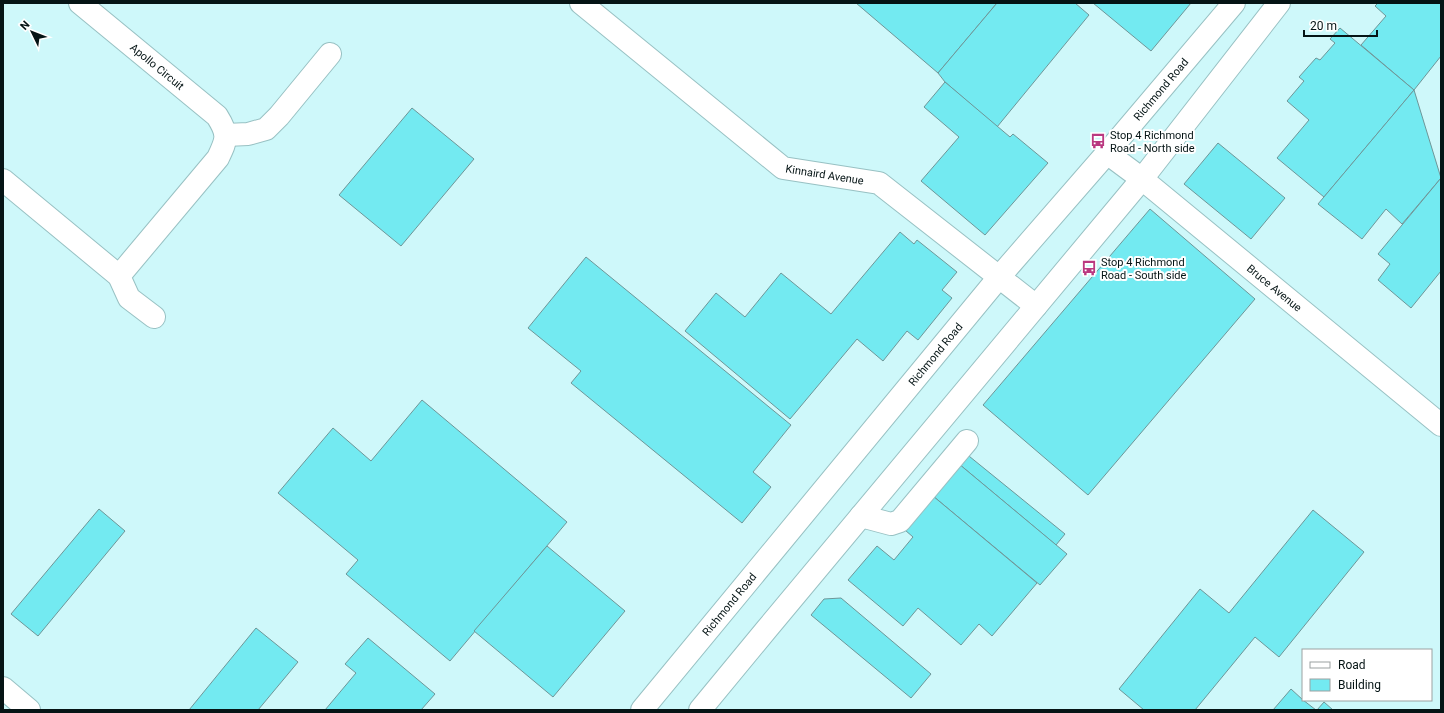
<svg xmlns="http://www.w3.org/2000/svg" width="1444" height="713" font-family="Roboto,sans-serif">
<rect width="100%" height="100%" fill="#cef8fa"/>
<!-- building -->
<g fill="#73eaf1" stroke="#6e9698">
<path d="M 856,3 L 997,3 L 938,73 Z"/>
<path d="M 997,3 L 1075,3 L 1089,15 L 997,127 L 945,82 L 938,73 Z"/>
<path d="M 1093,3 L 1191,3 L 1151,51 Z"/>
<path d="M 1378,3 L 1441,3 L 1441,56 L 1414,90 L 1361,45 L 1386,16 L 1375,6 Z"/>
<path d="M 1340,28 L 1414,90 L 1324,197 L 1277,158 L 1309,120 L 1287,101 L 1304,81 L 1299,77 L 1316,58 L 1320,60 L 1335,43 L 1330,39 Z"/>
<path d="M 945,82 L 1010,137 L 1013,134 L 1048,163 L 985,235 L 921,181 L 959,137 L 924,107 Z"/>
<path d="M 1414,90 L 1441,178 L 1402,224 L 1386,209 L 1362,239 L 1318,204 Z"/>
<path d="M 412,108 L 474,159 L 401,246 L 339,195 Z"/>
<path d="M 1218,143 L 1285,198 L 1251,239 L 1184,184 Z"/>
<path d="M 1441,178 L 1441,271 L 1411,308 L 1378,280 L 1390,264 L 1378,254 Z"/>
<path d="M 1150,209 L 1255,299 L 1088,495 L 983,405 Z"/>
<path d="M 900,232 L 914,244 L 917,240 L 957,272 L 942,290 L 952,298 L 918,340 L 907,331 L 883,361 L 857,339 L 790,419 L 685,331 L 716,293 L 745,317 L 781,273 L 831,314 Z"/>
<path d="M 586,257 L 791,425 L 753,472 L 771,487 L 742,523 L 571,383 L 581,371 L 528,328 Z"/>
<path d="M 422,400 L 567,522 L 450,661 L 346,574 L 358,560 L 278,493 L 333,428 L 371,461 Z"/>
<path d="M 964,452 L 1065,534 L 1056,545 L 959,464 Z"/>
<path d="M 959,464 L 1067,554 L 1040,585 L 933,496 Z"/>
<path d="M 933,496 L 1037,583 L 992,636 L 979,624 L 961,645 L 918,608 L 903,626 L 848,580 L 877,546 L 894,560 L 913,537 L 905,530 Z"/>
<path d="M 99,509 L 125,531 L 38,636 L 11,614 Z"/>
<path d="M 1313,510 L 1364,552 L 1279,657 L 1255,637 L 1195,710 L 1144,710 L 1119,689 L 1200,589 L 1229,613 Z"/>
<path d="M 547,546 L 625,611 L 553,697 L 474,631 Z"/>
<path d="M 841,598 L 931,674 L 911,698 L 811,615 L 824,599 Z"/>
<path d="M 256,628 L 298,662 L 258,710 L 189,710 Z"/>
<path d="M 368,638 L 435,694 L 421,710 L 325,710 L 356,673 L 345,664 Z"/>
<path d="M 1291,689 L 1303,700 L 1316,710 L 1273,710 Z"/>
<path d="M 1324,702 L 1333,710 L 1317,710 Z"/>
</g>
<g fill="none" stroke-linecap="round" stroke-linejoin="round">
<defs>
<g id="minor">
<path id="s1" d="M 80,3 L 217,116 C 229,135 227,139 218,158 L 119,276"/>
<path id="s2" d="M 581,3 L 783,168 L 879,183 L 1036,306"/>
<path d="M 226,135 L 248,134 L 266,129 L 279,116 L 330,54"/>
<path id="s3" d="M 1107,153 L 1142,179 L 1441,425"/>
<path d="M 3,180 L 119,276 L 129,298 L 154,317"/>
<path d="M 861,516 L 891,524 L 900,521 L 967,441"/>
<path d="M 3,688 L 29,710"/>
</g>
<g id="major">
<path id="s4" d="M 642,710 L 1000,276 L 1107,153 L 1234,3"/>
<path d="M 700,710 L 766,630 L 1142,179 L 1279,3"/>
</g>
</defs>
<!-- minor casing -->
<use href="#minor" stroke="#98c1c3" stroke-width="24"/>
<!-- major casing -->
<use href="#major" stroke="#98c1c3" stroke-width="24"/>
<!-- minor -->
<use href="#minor" stroke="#fff" stroke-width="22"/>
<!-- major -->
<use href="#major" stroke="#fff" stroke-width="22"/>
</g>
<!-- icons -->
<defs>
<symbol id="bus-bare" viewBox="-9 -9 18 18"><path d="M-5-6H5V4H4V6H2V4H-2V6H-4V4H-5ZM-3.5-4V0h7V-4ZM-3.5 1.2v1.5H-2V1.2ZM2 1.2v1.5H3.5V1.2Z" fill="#ba3880" stroke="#fff" stroke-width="2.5" paint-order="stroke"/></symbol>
</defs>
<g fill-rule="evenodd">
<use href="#bus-bare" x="1087" y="130" width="22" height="22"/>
<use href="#bus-bare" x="1078" y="257" width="22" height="22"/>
</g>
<g text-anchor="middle" stroke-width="4" stroke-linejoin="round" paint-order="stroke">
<!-- street labels -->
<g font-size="11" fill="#051415" stroke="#fff">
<text dy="4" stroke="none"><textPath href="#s1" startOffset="100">Apollo Circuit</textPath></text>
<text dy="4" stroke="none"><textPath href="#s4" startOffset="809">Richmond Road</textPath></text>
<text dy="4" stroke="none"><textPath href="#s2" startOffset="303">Kinnaird Avenue</textPath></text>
<text dy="4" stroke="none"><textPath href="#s3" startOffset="215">Bruce Avenue</textPath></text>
<text dy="4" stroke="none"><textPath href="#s4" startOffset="461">Richmond Road</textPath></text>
<text dy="4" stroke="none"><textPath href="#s4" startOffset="137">Richmond Road</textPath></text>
</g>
<!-- poi labels -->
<g font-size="11" fill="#051415" stroke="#fff" text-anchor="start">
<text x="1110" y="139">Stop 4 Richmond<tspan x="1110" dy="13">Road - North side</tspan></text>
<text x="1101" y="266">Stop 4 Richmond<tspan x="1101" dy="13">Road - South side</tspan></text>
</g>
</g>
<!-- border -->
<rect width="1444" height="713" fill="none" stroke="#051415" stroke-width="8"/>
<!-- legend -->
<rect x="1302" y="649" width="130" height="52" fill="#ffffff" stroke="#9ba1a1"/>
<rect x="1310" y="662" width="20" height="6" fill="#ffffff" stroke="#9ba1a1"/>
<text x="1338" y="669" font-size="12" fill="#051415">Road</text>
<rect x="1310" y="679" width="20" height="12" fill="#73eaf1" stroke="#9ba1a1"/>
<text x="1338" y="689" font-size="12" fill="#051415">Building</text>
<!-- north arrow -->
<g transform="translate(32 32) rotate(313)" stroke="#ffffff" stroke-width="3" paint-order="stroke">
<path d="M0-3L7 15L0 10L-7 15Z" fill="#051415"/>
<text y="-6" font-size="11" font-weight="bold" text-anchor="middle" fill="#051415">N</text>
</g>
<!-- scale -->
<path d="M1304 30v6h73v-6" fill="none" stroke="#051415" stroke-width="2"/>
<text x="1310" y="30" font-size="12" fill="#051415" stroke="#ffffff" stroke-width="3" paint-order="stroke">20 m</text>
</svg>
